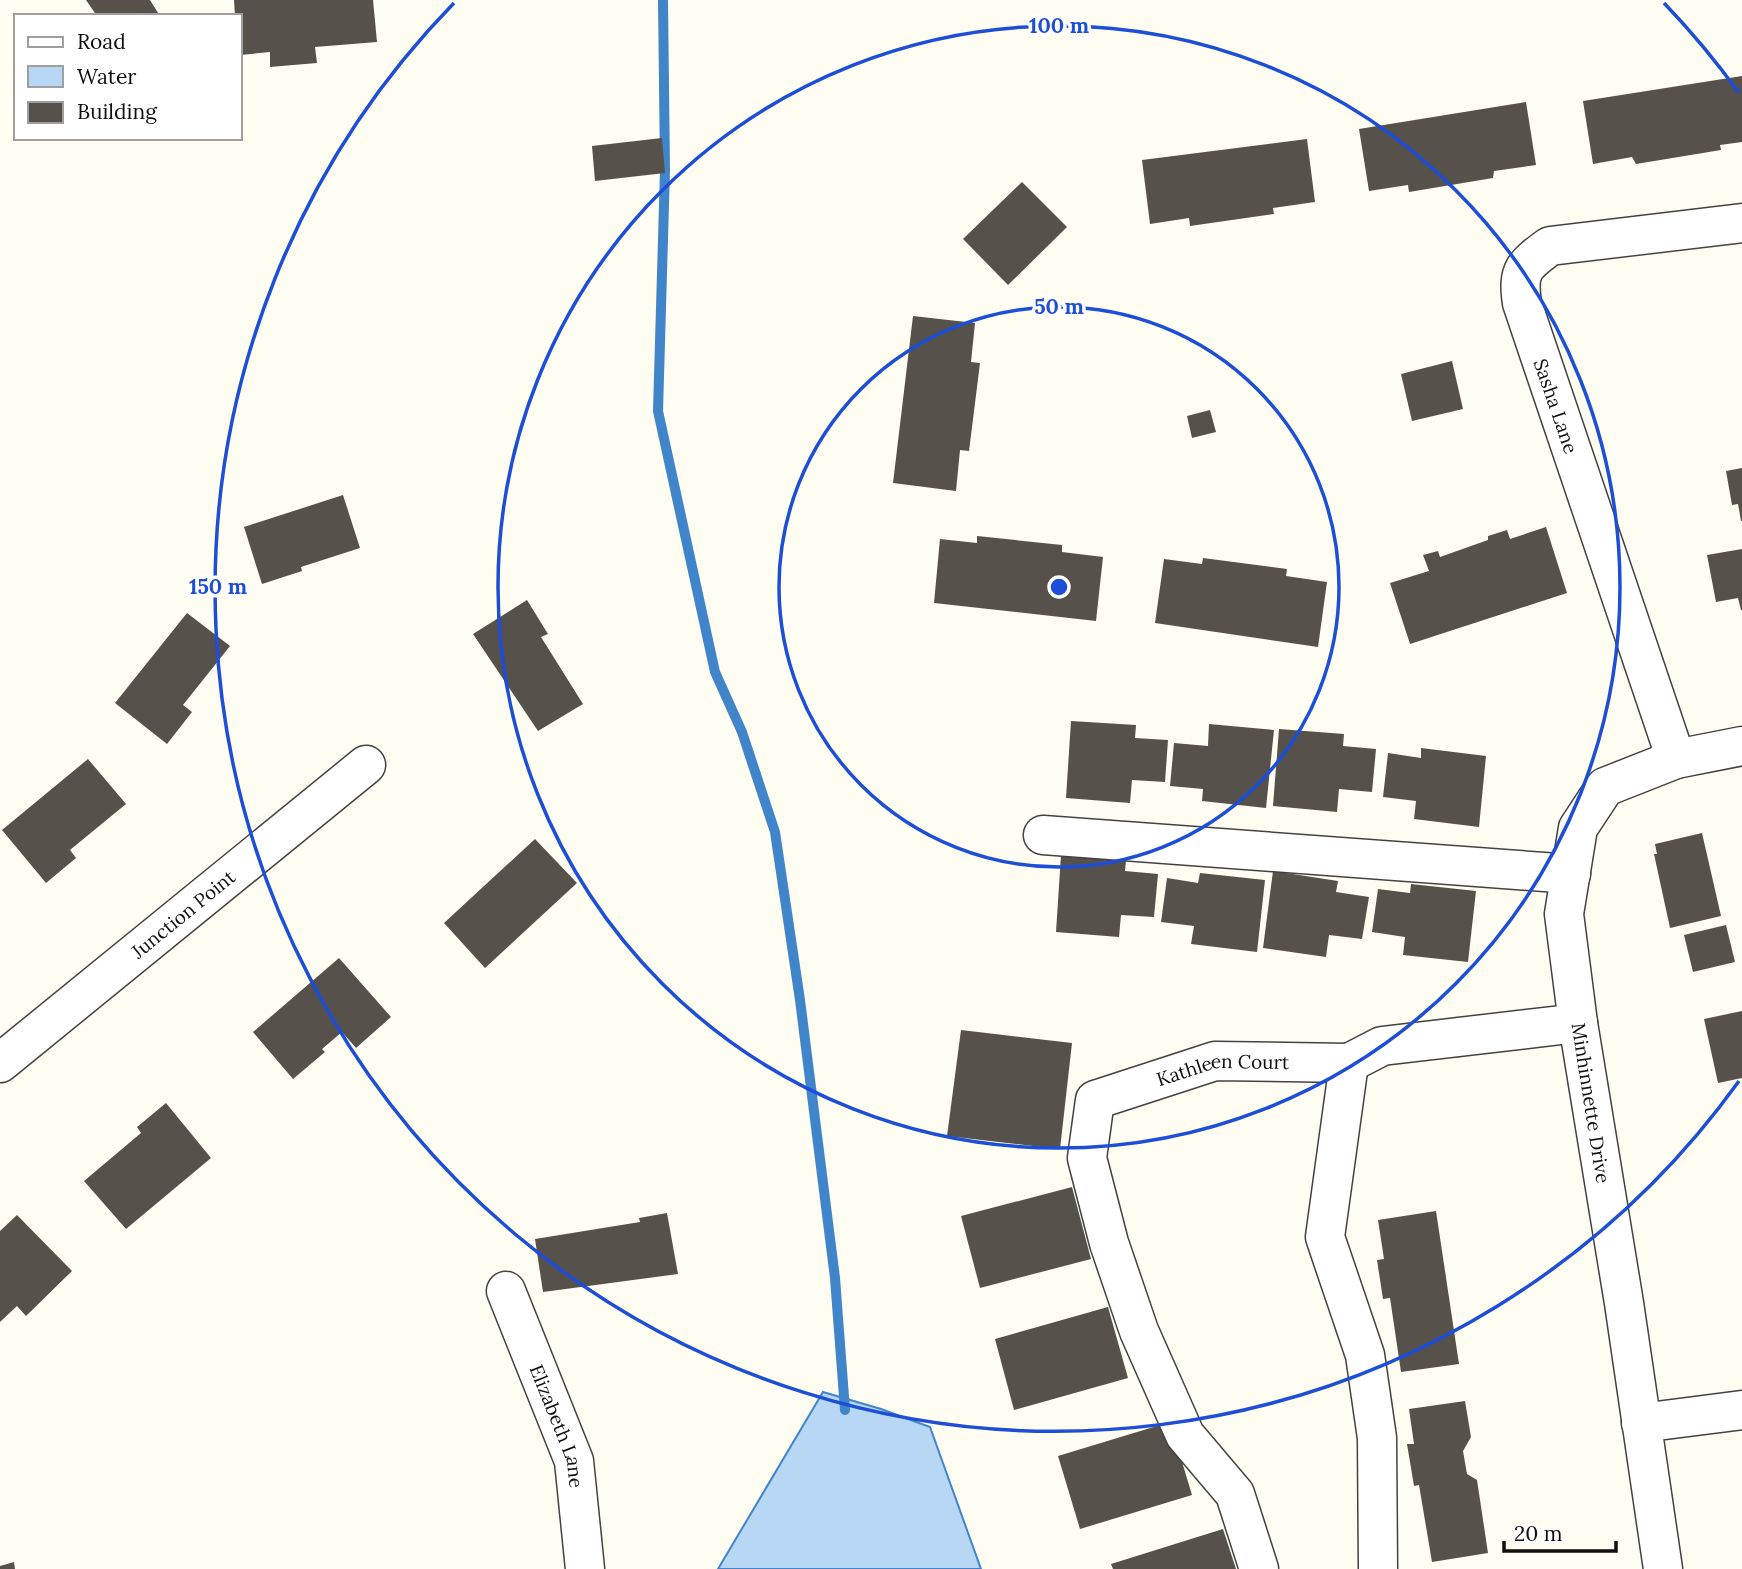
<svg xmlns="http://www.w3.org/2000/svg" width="1742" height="1569" font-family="Lora,serif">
<rect width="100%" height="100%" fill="#fffdf1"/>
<!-- water -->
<path fill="#b7d7f5" stroke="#4085ca" stroke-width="2" d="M 823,1392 L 881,1409 L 930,1427 L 981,1569 L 718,1569 Z"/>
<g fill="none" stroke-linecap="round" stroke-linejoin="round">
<!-- stream -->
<path stroke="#4085ca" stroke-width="10" d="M 663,0 L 665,170 L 658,411 L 715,672 L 742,732 L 775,832 L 800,1000 L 835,1278 L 845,1410"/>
</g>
<!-- building -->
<g fill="#57514b">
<path d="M 86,0 L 150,0 L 160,16 L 97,16 Z"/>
<path d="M 234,0 L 373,0 L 377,42 L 315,47 L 317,63 L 270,67 L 270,52 L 240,55 L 240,16 L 235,16 Z"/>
<path d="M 1742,76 L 1742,142 L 1720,145 L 1721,150 L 1636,164 L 1632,157 L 1593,164 L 1583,101 Z"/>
<path d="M 1526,102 L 1536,165 L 1494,171 L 1493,178 L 1409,192 L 1408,185 L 1369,191 L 1359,129 Z"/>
<path d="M 662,138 L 665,173 L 595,181 L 592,146 Z"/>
<path d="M 1307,139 L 1315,202 L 1273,208 L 1274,214 L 1190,226 L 1189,218 L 1150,224 L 1142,160 Z"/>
<path d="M 1022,182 L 1067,227 L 1008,285 L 963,239 Z"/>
<path d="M 913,316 L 975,323 L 971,362 L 980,363 L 969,451 L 960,450 L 956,491 L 893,483 Z"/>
<path d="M 1452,361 L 1463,409 L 1412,421 L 1401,374 Z"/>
<path d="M 1210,410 L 1216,432 L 1192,438 L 1187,416 Z"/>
<path d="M 1742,468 L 1742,521 L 1741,521 L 1738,504 L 1732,505 L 1726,471 Z"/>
<path d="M 343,495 L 360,548 L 301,567 L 302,571 L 262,584 L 244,527 Z"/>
<path d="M 1546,527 L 1567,593 L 1410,644 L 1390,583 L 1429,571 L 1423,555 L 1438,551 L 1440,557 L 1488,540 L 1488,536 L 1507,530 L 1510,539 Z"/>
<path d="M 977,536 L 1062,545 L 1062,552 L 1103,557 L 1096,621 L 934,603 L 940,539 L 977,543 Z"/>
<path d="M 1742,549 L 1742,610 L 1741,610 L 1738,598 L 1716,602 L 1707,555 Z"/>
<path d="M 1203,558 L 1287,569 L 1286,576 L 1327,582 L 1318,647 L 1155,623 L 1164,559 L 1202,564 Z"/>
<path d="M 527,600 L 548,634 L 541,637 L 583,704 L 538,731 L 473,634 Z"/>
<path d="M 187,613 L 230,646 L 183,705 L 192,712 L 167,744 L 115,703 Z"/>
<path d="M 1071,721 L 1136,725 L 1135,738 L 1168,740 L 1165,782 L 1132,780 L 1130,803 L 1066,798 Z"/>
<path d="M 1209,724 L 1274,730 L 1266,808 L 1202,801 L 1203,789 L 1170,786 L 1174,743 L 1208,746 Z"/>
<path d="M 1279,729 L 1344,734 L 1343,746 L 1376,749 L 1372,792 L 1339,789 L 1337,812 L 1273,806 Z"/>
<path d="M 1421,748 L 1486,756 L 1479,827 L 1414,819 L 1416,801 L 1383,797 L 1388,753 L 1421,758 Z"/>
<path d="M 88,759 L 126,804 L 70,850 L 76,858 L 46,883 L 2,830 Z"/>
<path d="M 1702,833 L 1721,916 L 1670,928 L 1654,854 L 1657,854 L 1655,844 Z"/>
<path d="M 535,839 L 577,883 L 485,968 L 444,923 Z"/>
<path d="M 1061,855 L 1126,860 L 1125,871 L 1158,874 L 1154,917 L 1121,915 L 1119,937 L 1056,932 Z"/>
<path d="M 1273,871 L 1338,881 L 1336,892 L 1369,897 L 1362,939 L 1329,935 L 1326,957 L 1263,948 Z"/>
<path d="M 1200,873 L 1265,880 L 1257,952 L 1191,944 L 1194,926 L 1161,922 L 1167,878 L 1198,883 Z"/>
<path d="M 1411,884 L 1476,891 L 1468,962 L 1403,955 L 1405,937 L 1372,932 L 1378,889 L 1410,893 Z"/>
<path d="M 1726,925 L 1735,962 L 1693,972 L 1684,935 Z"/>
<path d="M 339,958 L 391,1017 L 356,1048 L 342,1032 L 322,1049 L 325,1052 L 293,1079 L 253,1032 Z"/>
<path d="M 1742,1011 L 1742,1078 L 1718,1083 L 1704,1019 Z"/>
<path d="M 961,1030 L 1072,1043 L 1060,1149 L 947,1136 Z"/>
<path d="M 166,1103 L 211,1158 L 126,1229 L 84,1181 L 141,1133 L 137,1127 Z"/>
<path d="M 1072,1187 L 1091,1259 L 980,1288 L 961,1216 Z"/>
<path d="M 1436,1211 L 1459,1364 L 1401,1372 L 1390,1298 L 1383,1299 L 1377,1260 L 1384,1259 L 1378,1220 Z"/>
<path d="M 667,1213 L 678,1274 L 543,1292 L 535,1239 L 640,1222 L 639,1218 Z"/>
<path d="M 17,1215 L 72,1271 L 26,1316 L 17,1306 L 0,1322 L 0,1231 Z"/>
<path d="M 1108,1307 L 1128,1378 L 1014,1410 L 995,1339 Z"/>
<path d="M 1465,1401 L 1471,1437 L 1463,1451 L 1467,1474 L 1477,1480 L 1488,1553 L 1432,1562 L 1419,1485 L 1414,1486 L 1407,1444 L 1414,1444 L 1409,1409 Z"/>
<path d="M 1170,1422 L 1192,1495 L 1080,1529 L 1058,1456 Z"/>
<path d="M 1223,1529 L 1236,1569 L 1113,1569 L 1111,1564 Z"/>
<path d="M 14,1562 L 15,1569 L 0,1569 L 0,1566 Z"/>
</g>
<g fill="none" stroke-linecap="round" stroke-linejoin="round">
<defs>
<g id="minor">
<path d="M 1676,759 L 1522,303 C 1517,270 1524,265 1550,246 L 1742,223"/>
<path d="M 1043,835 L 1571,874"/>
<path id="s1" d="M 0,1063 L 366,765"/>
<path d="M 1349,1063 L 1382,1046 L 1578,1023"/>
<path id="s2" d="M 506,1291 L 574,1461 L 585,1569"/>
<path d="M 1641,1423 L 1742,1410"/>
<path id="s3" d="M 1259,1569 L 1235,1494 L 1185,1435 L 1139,1331 L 1109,1243 L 1087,1158 L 1095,1100 L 1215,1061 L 1349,1063 L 1325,1237 L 1365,1355 L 1377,1438 L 1378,1569"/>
<path d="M 1663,1569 L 1624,1303 L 1578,1023 L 1564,914 L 1578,828 L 1605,787 L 1676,759 L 1742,746"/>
</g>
</defs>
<!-- minor casing -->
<use href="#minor" stroke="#424242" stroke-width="41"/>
<!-- minor -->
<use href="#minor" stroke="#fff" stroke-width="38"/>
</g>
<!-- distance rings -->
<g fill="none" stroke="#1d4ed8" stroke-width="3.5">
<circle cx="1059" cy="587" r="280"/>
<circle cx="1059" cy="587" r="561"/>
<path d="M1739 1081A841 841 0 1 1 454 3M1664 3A841 841 0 0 1 1739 93"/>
</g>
<g text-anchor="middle" stroke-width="7" stroke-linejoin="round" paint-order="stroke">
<!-- street labels -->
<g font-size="19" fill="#0f0f0f" stroke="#fff">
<text transform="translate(1556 406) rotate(71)" y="7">Sasha Lane</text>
<text dy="7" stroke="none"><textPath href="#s1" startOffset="236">Junction Point</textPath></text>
<text dy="7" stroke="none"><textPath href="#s3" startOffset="642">Kathleen Court</textPath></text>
<text transform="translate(1591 1103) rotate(81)" y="7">Minhinnette Drive</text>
<text dy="7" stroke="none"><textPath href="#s2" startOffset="145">Elizabeth Lane</textPath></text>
</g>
</g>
<circle cx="1059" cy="587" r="10" fill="#1d4ed8" stroke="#fff" stroke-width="3.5"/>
<g font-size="21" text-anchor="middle" font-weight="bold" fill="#1d4ed8" stroke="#fff" stroke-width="7" stroke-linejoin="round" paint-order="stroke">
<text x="1059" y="33">100 m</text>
<text x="1059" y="314">50 m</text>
<text x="218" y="594">150 m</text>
</g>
<!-- legend -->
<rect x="14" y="14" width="228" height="126" fill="#ffffff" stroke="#9f9f9f" stroke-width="2"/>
<rect x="28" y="37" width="35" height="10" fill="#ffffff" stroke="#9f9f9f" stroke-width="2"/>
<text x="77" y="49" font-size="21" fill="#0f0f0f">Road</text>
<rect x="28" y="66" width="35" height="21" fill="#b7d7f5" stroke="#9f9f9f" stroke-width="2"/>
<text x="77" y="84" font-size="21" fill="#0f0f0f">Water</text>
<rect x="28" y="102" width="35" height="21" fill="#57514b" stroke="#9f9f9f" stroke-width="2"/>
<text x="77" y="119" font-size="21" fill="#0f0f0f">Building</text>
<!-- scale -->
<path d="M1504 1541v10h112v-10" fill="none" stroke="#0f0f0f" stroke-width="3.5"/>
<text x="1514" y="1541" font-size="21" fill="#0f0f0f" stroke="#ffffff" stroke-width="5" paint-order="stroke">20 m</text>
</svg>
